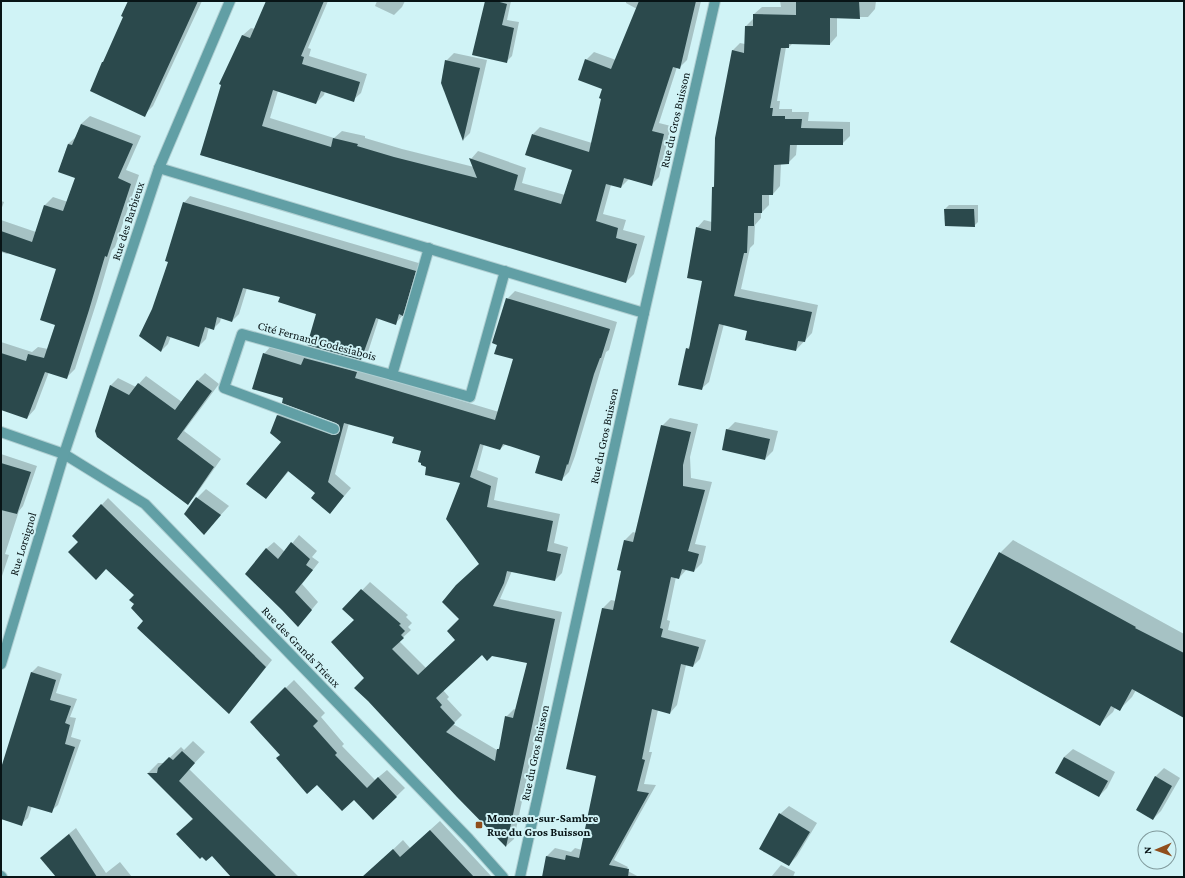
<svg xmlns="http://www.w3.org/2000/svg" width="1185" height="878" font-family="'Crimson Pro',serif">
<rect width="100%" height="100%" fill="#d0f3f6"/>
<!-- shadow -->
<g fill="#0003" fill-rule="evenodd">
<path d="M 129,1 L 202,1 L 153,106 L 144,115 L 103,62 L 106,59 L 125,16 Z"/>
<path d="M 267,1 L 328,1 L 308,48 L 311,49 L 309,56 L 367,74 L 361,93 L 353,100 L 325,91 L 324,95 L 316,103 L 278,91 L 270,118 L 334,138 L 342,131 L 365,136 L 365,138 L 402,149 L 474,167 L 471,159 L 478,151 L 526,168 L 522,183 L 565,195 L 573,169 L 533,134 L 540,127 L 592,143 L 602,99 L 603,88 L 586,60 L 594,52 L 616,60 L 637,9 L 626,3 L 626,1 L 701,1 L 687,60 L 679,68 L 677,67 L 659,123 L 671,126 L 659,177 L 651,185 L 629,179 L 621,187 L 611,185 L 603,214 L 626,220 L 623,230 L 645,236 L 634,274 L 626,282 L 201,155 L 243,35 L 251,28 L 255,29 Z"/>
<path d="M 377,1 L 405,1 L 402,7 L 394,15 L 375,6 Z"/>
<path d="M 485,1 L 511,1 L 507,20 L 519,22 L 512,56 L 506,62 Z"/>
<path d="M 780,1 L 876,1 L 875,9 L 868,17 L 837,17 L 837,36 L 830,44 L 793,43 L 789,47 L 786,47 L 777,101 L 780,101 L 779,109 L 792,109 L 792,112 L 809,112 L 808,121 L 850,122 L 850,136 L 842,144 L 797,144 L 796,155 L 788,163 L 781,163 L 780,186 L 773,194 L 769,194 L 769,205 L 761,213 L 761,218 L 755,225 L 754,244 L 750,248 L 741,289 L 818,305 L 812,333 L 796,350 L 748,330 L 724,324 L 709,382 L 701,389 L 687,349 L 691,345 L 703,280 L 697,228 L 704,220 L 712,222 L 713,187 L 715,185 L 733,50 L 740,43 L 745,44 L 746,26 L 753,19 L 754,14 L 762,7 L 781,7 Z"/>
<path d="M 454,53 L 487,60 L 470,133 L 463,140 L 446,61 Z"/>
<path d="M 90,116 L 141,136 L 126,170 L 139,175 L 115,247 L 112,250 L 97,301 L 75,369 L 66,378 L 49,372 L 35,409 L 27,418 L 1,409 L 1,342 L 32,352 L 38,347 L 48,349 L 56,324 L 57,269 L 9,253 L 7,254 L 1,252 L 1,220 L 36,232 L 45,205 L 53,197 L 68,202 L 76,177 L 59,171 L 68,144 L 77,136 L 81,124 Z"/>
<path d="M 190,196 L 422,264 L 409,308 L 396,323 L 379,318 L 368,352 L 361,359 L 318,313 L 281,296 L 247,288 L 239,314 L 232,321 L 221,318 L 220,322 L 213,329 L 209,327 L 206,339 L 199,346 L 171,336 L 168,344 L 161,351 L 153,310 L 169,261 L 184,203 Z"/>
<path d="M 1,201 L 4,202 L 1,210 Z"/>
<path d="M 949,205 L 978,205 L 978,222 L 974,226 L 945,225 L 945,209 Z"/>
<path d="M 515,291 L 617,322 L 609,350 L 606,352 L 602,365 L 575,456 L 569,472 L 561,480 L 542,456 L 506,444 L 500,449 L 484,444 L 477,470 L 498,478 L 494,500 L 560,514 L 554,543 L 568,547 L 562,573 L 555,580 L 512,571 L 500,599 L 562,612 L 514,839 L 506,846 L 457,796 L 366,678 L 355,620 L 344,609 L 370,582 L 408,615 L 406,617 L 412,623 L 408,627 L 411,630 L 399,641 L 426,668 L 456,640 L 461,619 L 480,564 L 461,482 L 427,466 L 422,450 L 395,436 L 349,423 L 335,474 L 351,488 L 330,513 L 317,493 L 289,471 L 266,498 L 282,441 L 271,433 L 278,415 L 286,408 L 341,428 L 340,425 L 285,397 L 264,354 L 271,346 L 306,357 L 312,350 L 362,371 L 499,412 L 514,359 L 507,299 ZM 482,654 L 528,662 L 516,710 L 514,709 L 506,717 L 500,747 L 497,750 L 453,724 L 462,715 L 447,699 L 449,697 L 443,690 Z"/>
<path d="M 205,373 L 219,384 L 184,431 L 221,459 L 195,496 L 188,504 L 96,431 L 111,385 L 118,378 L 136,387 L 146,376 L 182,402 L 198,380 Z"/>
<path d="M 670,418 L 698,424 L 690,457 L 691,478 L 712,482 L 695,544 L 706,546 L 702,563 L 694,571 L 687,569 L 679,578 L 676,577 L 667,620 L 670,621 L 668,630 L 706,640 L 700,659 L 693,666 L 686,665 L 677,705 L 670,713 L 658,710 L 649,752 L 652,752 L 644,784 L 656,785 L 614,860 L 628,867 L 626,870 L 639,877 L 543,877 L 547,856 L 555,848 L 571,852 L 575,848 L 582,850 L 597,776 L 567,768 L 603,608 L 611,600 L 616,601 L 622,570 L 619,569 L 625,540 L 633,532 L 636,533 L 662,426 Z"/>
<path d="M 735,422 L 778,431 L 773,451 L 765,459 L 727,430 Z"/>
<path d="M 1,454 L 37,466 L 23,506 L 19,511 L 5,554 L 9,555 L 1,579 Z"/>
<path d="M 206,489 L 229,506 L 204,533 L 185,514 L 197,498 Z"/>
<path d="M 108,498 L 272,660 L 235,706 L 145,621 L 135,604 L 135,595 L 73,536 Z"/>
<path d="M 299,535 L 317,551 L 312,557 L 319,562 L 302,584 L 318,602 L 298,626 L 266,549 L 274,542 L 285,552 Z"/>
<path d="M 1013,540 L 1184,634 L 1184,717 L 1136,690 L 1132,697 L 1119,710 L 1115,708 L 1113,712 L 1100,724 L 1000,553 Z"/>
<path d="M 38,666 L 62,674 L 56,693 L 77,699 L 70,717 L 76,718 L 71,737 L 81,740 L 58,805 L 51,811 L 32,806 L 28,818 L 21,824 L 1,819 L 1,770 L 32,672 Z"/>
<path d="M 294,680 L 325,713 L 321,717 L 344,744 L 342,746 L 375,780 L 387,770 L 405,788 L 373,819 L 354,799 L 317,783 L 281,754 L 251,722 Z"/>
<path d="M 193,741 L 205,752 L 189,769 L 299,877 L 232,877 L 212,855 L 178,834 L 193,818 L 148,773 L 158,763 L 164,763 L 181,747 L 184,750 Z"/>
<path d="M 1073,749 L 1115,772 L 1107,788 L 1099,796 L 1064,757 Z"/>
<path d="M 1164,768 L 1180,778 L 1161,811 L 1153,819 L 1155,777 Z"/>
<path d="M 789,806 L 817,823 L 797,856 L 789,865 L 780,814 Z"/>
<path d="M 440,821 L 492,877 L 377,877 L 381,861 L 403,840 L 410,848 Z"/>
<path d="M 76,828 L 106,873 L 120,862 L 132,877 L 55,877 L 56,876 L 48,851 Z"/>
<path d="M 781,865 L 795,872 L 793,877 L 771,877 Z"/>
</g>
<!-- building -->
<g fill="#2b494c" fill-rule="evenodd">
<path d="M 128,1 L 198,1 L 145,117 L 90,91 L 102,62 L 103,62 L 123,17 L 121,16 Z"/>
<path d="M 266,1 L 324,1 L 301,56 L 304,57 L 302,64 L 360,82 L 354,102 L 321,91 L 316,104 L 273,90 L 262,126 L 331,147 L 333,138 L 358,144 L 357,146 L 394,157 L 477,178 L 469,158 L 518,175 L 514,190 L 561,204 L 572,170 L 525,155 L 532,134 L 589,152 L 601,99 L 599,98 L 602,89 L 578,80 L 585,59 L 611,69 L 639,1 L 696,1 L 680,69 L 673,67 L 652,131 L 664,134 L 652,186 L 624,178 L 621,188 L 606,184 L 596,221 L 618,228 L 616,238 L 637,244 L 626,283 L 200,155 L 221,85 L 219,84 L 242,35 L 250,38 Z"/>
<path d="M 485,1 L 496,1 L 507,4 L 502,25 L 514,28 L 507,63 L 472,55 Z"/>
<path d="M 796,1 L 859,1 L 860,19 L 830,18 L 830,45 L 789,44 L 789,48 L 781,48 L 770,108 L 773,108 L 772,116 L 785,116 L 785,119 L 802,119 L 801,128 L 843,129 L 843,145 L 790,145 L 789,164 L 774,165 L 773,195 L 762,195 L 762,213 L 754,213 L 754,226 L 748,226 L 747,253 L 744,253 L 734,296 L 812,312 L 805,342 L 798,341 L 796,351 L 745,340 L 747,331 L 719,324 L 702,390 L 678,385 L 686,348 L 689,349 L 702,281 L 687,278 L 696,227 L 711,231 L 712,187 L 714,187 L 715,138 L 732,50 L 744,53 L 745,26 L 753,26 L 753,14 L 796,15 Z"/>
<path d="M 445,60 L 480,68 L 463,141 L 441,83 Z"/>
<path d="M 81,124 L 133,144 L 118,178 L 131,184 L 107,257 L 105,256 L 89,310 L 67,379 L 45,372 L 27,419 L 1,410 L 1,353 L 26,361 L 28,354 L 44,358 L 55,325 L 40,320 L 56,269 L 1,251 L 1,231 L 32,242 L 44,205 L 63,211 L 75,178 L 58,172 L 68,144 L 72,145 Z"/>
<path d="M 183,202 L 416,271 L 403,316 L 399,314 L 396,325 L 376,318 L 361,360 L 307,345 L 316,314 L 278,302 L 280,297 L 243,288 L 232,322 L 217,317 L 214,330 L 205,327 L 199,347 L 167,336 L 161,352 L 139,336 L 152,309 L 168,262 L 165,261 Z"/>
<path d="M 944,209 L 974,209 L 975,227 L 945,226 Z"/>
<path d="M 506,298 L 610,329 L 601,358 L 600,358 L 594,374 L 568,465 L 567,464 L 562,481 L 535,473 L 540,456 L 503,444 L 500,450 L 480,444 L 470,477 L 491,486 L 487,507 L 553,521 L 547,551 L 561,554 L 555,581 L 507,571 L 504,583 L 493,606 L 555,619 L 506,847 L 457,797 L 368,701 L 354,688 L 364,678 L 331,642 L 354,620 L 342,609 L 361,589 L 401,624 L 399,625 L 405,631 L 401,635 L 404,638 L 392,649 L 418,675 L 455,640 L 447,631 L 459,619 L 442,602 L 456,585 L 479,564 L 446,519 L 460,483 L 425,475 L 426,467 L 421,465 L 421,463 L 418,462 L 421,451 L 392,443 L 394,437 L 344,423 L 328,482 L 344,496 L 330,514 L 311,498 L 315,493 L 288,471 L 266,499 L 246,484 L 281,442 L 270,433 L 277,415 L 332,435 L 338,434 L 340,431 L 339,425 L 336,423 L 282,403 L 283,398 L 252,389 L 263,353 L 301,365 L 304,358 L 357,372 L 355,378 L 495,420 L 513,359 L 494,354 L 497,345 L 492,343 ZM 482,655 L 487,661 L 492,656 L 527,663 L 513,718 L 505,716 L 499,749 L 497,749 L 495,761 L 446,732 L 455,723 L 440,707 L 442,705 L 436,698 Z"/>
<path d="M 197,380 L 212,391 L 177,439 L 214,467 L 188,505 L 97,437 L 95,431 L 110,385 L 129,395 L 138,383 L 175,410 Z"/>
<path d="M 661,425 L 691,432 L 683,465 L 683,486 L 705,490 L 688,551 L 699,554 L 694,572 L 682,569 L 679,579 L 671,577 L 660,628 L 663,629 L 661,637 L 699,647 L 693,667 L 681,664 L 670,714 L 652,709 L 642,759 L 645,760 L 637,791 L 649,793 L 609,865 L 629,869 L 628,877 L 542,877 L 546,856 L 565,860 L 566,855 L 579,858 L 596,776 L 566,769 L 602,608 L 613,610 L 621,571 L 617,570 L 624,540 L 633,542 Z"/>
<path d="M 726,429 L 770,439 L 765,460 L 722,450 Z"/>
<path d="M 1,463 L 31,472 L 17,514 L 1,510 Z"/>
<path d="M 196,497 L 221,515 L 204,535 L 184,514 Z"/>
<path d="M 101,504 L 266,667 L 229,714 L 137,628 L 143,621 L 131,608 L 134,604 L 129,600 L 134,595 L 106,569 L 96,580 L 68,552 L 78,542 L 72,536 Z"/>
<path d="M 291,542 L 310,559 L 306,565 L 313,570 L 295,592 L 312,610 L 298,627 L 282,610 L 245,574 L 266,548 L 278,559 Z"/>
<path d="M 999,552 L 1136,627 L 1135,628 L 1184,653 L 1184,718 L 1132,689 L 1120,711 L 1111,706 L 1100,726 L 950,642 Z"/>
<path d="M 31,672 L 56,680 L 50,700 L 71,706 L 65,723 L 70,725 L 65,744 L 75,747 L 52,813 L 28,806 L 22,826 L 1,819 L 1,768 Z"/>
<path d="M 285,687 L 318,721 L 313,726 L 337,753 L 335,755 L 367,788 L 378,777 L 397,797 L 373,820 L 354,800 L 342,811 L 317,785 L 307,794 L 276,758 L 280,755 L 250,722 Z"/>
<path d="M 182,751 L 195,763 L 179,781 L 277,877 L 231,877 L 212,856 L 206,861 L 202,857 L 200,859 L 176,834 L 193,819 L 147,773 L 157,773 L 158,768 L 169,757 L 173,760 Z"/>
<path d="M 1064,757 L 1108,781 L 1099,797 L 1055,773 Z"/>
<path d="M 1155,776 L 1172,786 L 1153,820 L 1136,810 Z"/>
<path d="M 779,813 L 810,832 L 789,866 L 759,849 Z"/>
<path d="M 430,830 L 474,877 L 362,877 L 393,849 L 400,857 Z"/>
<path d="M 69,834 L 97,877 L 56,877 L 40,858 Z"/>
</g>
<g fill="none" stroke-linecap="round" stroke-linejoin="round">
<defs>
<path id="service" d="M 334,429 L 224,388 L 242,334 L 392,375"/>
<g id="minor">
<path d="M 159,168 L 644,313"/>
<path d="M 429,248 L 392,375 L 470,397 L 505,271"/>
<path d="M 1,432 L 64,454 L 145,504 L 469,839 L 503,877"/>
<path d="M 1,664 L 64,454 L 159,168 L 230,1"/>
<path d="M 1,876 L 2,877"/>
<path d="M 520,877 L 644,313 L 715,1"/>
</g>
</defs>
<!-- service casing -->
<use href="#service" stroke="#b0cfd2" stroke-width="12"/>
<!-- minor casing -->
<use href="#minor" stroke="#b0cfd2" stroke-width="12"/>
<!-- service -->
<use href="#service" stroke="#619fa5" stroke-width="10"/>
<!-- minor -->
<use href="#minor" stroke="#619fa5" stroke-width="10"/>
</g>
<!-- markers -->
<rect fill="#904e1c" stroke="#d0f3f6" stroke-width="1.5" x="475" y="821" width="8" height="8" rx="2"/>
<g text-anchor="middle" stroke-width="4" stroke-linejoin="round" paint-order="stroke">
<!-- street labels -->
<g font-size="12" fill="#081416" stroke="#d0f3f6">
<text transform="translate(675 120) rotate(-77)" y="4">Rue du Gros Buisson</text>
<text transform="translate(128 221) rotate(-72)" y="4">Rue des Barbieux</text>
<text transform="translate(317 341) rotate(15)" y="4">Cité Fernand Godesiabois</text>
<text transform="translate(604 436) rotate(-78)" y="4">Rue du Gros Buisson</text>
<text transform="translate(23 544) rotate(-73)" y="4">Rue Lorsignol</text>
<text transform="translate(301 647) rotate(46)" y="4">Rue des Grands Trieux</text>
<text transform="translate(535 753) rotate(-78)" y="4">Rue du Gros Buisson</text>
</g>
<!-- poi labels -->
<g font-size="12" font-weight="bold" fill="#081416" stroke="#d0f3f6" text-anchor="start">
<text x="487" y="822">Monceau-sur-Sambre<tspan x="487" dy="14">Rue du Gros Buisson</tspan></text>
</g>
</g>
<!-- border -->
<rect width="1185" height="878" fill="none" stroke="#081416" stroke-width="4"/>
<!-- north arrow -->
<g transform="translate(1157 850) rotate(268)"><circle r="19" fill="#d0f3f6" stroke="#809a9c"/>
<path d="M0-3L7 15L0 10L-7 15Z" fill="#904e1c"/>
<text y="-6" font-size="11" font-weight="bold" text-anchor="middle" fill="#081416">N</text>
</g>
</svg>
